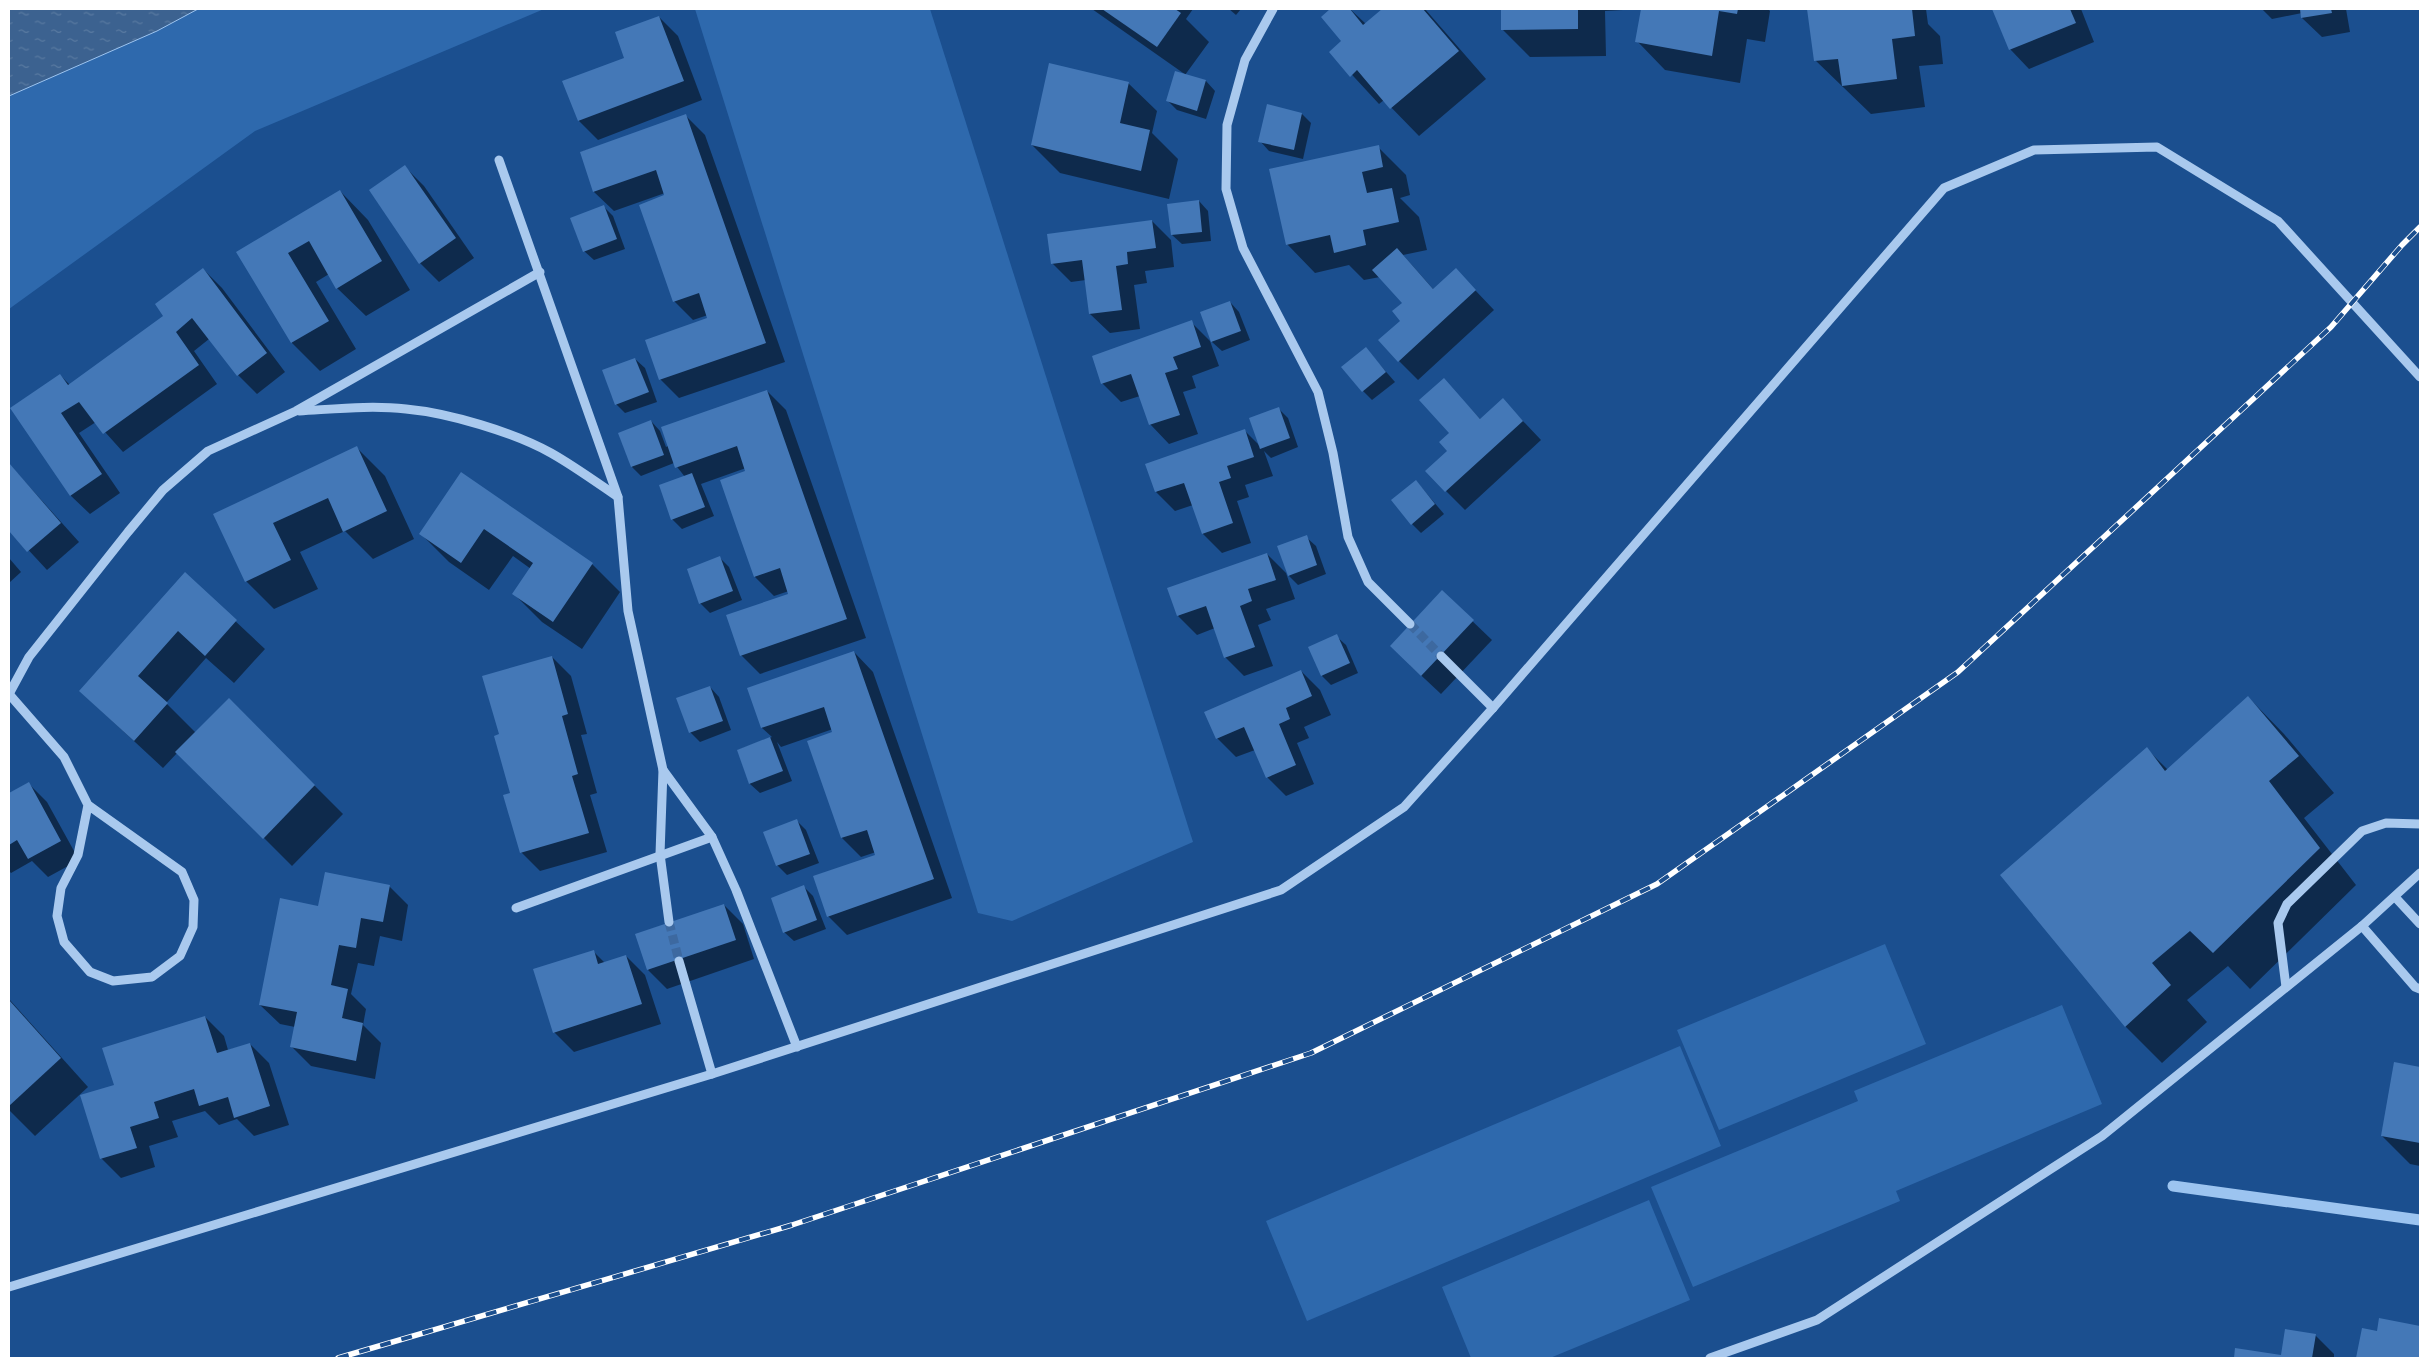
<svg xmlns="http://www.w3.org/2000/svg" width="2429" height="1367" font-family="'DM Sans',sans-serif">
<defs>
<pattern id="water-ripples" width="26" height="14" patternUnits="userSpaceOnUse" patternTransform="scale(1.25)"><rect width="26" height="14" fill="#3c6290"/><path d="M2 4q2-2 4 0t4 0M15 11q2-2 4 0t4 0" fill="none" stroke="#597aa1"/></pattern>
</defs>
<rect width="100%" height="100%" fill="#1b4f8f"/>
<!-- park -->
<g fill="#2e69ad">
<path d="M 9,9 L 544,9 L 255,131 L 9,309 Z"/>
<path d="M 695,9 L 930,9 L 1193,842 L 1012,921 L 978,913 Z"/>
<path d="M 1885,944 L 1926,1044 L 1719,1130 L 1677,1030 Z"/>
<path d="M 2062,1005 L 2102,1104 L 1896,1191 L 1900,1201 L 1693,1287 L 1651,1187 L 1858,1101 L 1854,1091 Z"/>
<path d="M 1680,1046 L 1721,1146 L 1307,1321 L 1266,1221 Z"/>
<path d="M 1649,1200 L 1690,1300 L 1550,1358 L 1471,1358 L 1442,1287 Z"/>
</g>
<!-- water -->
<path fill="url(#water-ripples)" stroke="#9cc4f0" d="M 9,9 L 198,9 L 157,31 L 9,96 Z"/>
<!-- shadow -->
<g fill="#0007">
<path d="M 1092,9 L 1193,9 L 1186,19 L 1209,42 L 1185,75 L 1206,81 L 1215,91 L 1206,119 L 1177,110 L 1167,100 L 1186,75 Z"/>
<path d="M 1229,9 L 1241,9 L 1236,15 Z"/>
<path d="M 1332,9 L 1350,9 L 1366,24 L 1384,9 L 1425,9 L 1486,79 L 1419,136 L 1384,100 L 1379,104 L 1331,52 L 1343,41 L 1323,17 Z"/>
<path d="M 1502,9 L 1623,9 L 1623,10 L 1605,11 L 1606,56 L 1530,57 L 1502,29 Z"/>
<path d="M 1643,9 L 1768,9 L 1770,11 L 1765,42 L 1747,39 L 1740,83 L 1665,70 L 1637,41 Z"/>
<path d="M 1808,9 L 1926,9 L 1928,24 L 1940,36 L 1943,64 L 1919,66 L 1925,107 L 1871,114 L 1815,60 Z"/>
<path d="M 1994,9 L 2081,9 L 2094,42 L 2029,69 L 2010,49 Z"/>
<path d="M 2262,9 L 2346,9 L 2350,32 L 2322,37 L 2302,18 L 2302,13 L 2272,19 Z"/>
<path d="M 659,17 L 678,36 L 702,100 L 598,140 L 579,121 L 564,82 L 626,59 Z"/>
<path d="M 1128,83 L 1157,111 L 1152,133 L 1178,159 L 1169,199 L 1060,173 L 1032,145 Z"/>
<path d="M 1302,114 L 1311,123 L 1303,159 L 1269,151 L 1260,141 Z"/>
<path d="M 686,116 L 705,135 L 785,362 L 679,398 L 660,379 L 709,319 L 708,315 L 693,320 L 674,301 L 665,193 L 614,211 L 594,192 L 581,152 Z"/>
<path d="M 1378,147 L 1406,175 L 1410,195 L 1400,198 L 1419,217 L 1427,250 L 1403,255 L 1434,290 L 1456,270 L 1494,310 L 1418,380 L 1399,361 L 1404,303 L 1380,277 L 1364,280 L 1349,265 L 1315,273 L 1287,244 Z"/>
<path d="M 405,167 L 424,186 L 474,258 L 439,282 L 420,263 L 371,190 Z"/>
<path d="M 340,191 L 368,220 L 410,290 L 366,316 L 337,288 L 329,274 L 316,282 L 356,349 L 320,371 L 292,343 L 238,252 Z"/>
<path d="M 1199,201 L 1208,211 L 1211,241 L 1182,244 L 1172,235 Z"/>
<path d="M 603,206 L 613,216 L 625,249 L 594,260 L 584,251 Z"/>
<path d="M 1152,221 L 1171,240 L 1174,267 L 1145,271 L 1147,283 L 1134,285 L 1140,329 L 1110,333 L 1090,314 L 1086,280 L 1071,282 L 1052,263 Z"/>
<path d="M 203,269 L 222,288 L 285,372 L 257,394 L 238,375 L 209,339 L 194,351 L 217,384 L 123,452 L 96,422 L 79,433 L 120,493 L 90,514 L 70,495 L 11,408 L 60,375 L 70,385 L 165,317 Z"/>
<path d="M 1230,302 L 1239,312 L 1250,340 L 1222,351 L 1212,342 L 1202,312 Z"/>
<path d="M 1191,322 L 1210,341 L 1219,366 L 1192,376 L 1196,388 L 1183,392 L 1198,434 L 1169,444 L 1150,424 L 1140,396 L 1121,402 L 1102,383 Z"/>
<path d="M 1366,349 L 1395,382 L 1372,400 L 1363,391 Z"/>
<path d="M 635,359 L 645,368 L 657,402 L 625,413 L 616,404 Z"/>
<path d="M 1444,380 L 1481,420 L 1503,400 L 1541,440 L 1465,510 L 1446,491 L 1451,433 Z"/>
<path d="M 767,391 L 786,410 L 866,638 L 760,674 L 741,655 L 790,594 L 789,591 L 774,596 L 755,577 L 746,468 L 701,484 L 714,516 L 682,529 L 672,519 L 685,477 L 674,463 L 641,476 L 632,467 L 619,434 L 651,421 L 660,431 L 666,447 Z"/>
<path d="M 1279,409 L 1288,418 L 1298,447 L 1271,458 L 1264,451 L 1273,476 L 1245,485 L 1249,497 L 1237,501 L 1251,543 L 1222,553 L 1203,534 L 1193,505 L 1175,511 L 1156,492 L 1245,431 L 1261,447 Z"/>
<path d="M 357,448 L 385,476 L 414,539 L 373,559 L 345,531 L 300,552 L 318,589 L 274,609 L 246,581 L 215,514 Z"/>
<path d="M 9,464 L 79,542 L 47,570 L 9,529 Z"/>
<path d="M 462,474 L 592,564 L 620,592 L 582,649 L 542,622 L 514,594 L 531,569 L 513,556 L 489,590 L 449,562 L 421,534 Z"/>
<path d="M 1416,481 L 1444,514 L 1421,533 L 1412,524 Z"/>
<path d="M 1306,537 L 1316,546 L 1326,574 L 1298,585 L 1289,576 Z"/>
<path d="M 1267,554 L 1286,573 L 1295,599 L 1266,609 L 1271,620 L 1258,625 L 1273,666 L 1244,676 L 1225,657 L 1215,628 L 1197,635 L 1178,616 Z"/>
<path d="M 9,558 L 21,572 L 9,583 Z"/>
<path d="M 720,558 L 729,567 L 742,600 L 710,613 L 700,603 Z"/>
<path d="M 185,574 L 265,649 L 234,683 L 206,658 L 166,703 L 196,733 L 229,700 L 343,814 L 292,866 L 178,752 L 163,768 L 80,691 Z"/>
<path d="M 1442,592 L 1492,640 L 1441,694 L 1410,665 Z"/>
<path d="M 1336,636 L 1346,645 L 1358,673 L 1331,685 L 1322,676 Z"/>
<path d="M 854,652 L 873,672 L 952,898 L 847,935 L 828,916 L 877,856 L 876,852 L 861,857 L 842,838 L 808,742 L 834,733 L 833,729 L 781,747 L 777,742 L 792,781 L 760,793 L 750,784 L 738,750 L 772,737 L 762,728 L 749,689 Z"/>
<path d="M 552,657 L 571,676 L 587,734 L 581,735 L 597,793 L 590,795 L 607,852 L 540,871 L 521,852 L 500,735 Z"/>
<path d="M 1301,671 L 1320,690 L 1331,715 L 1304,727 L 1309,738 L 1297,743 L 1314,784 L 1286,796 L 1267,777 L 1255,750 L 1236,757 L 1217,738 Z"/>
<path d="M 710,687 L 719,697 L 731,730 L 700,742 L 690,732 Z"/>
<path d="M 2248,697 L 2284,734 L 2334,793 L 2304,818 L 2356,885 L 2250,989 L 2228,966 L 2187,1000 L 2207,1022 L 2162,1063 L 2125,1026 L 2147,749 L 2168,770 Z"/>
<path d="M 28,783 L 47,802 L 79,860 L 48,877 L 32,861 L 11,873 L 9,871 L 9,794 Z"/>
<path d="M 797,821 L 806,830 L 819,863 L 787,875 L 777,865 Z"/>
<path d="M 389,886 L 408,905 L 402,941 L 380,936 L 374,966 L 358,963 L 351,994 L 366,1009 L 363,1025 L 381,1043 L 375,1079 L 311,1066 L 291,1046 L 295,1027 L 280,1024 L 260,1005 L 319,908 Z"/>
<path d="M 804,887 L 813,896 L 826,929 L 794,941 L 784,932 Z"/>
<path d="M 724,905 L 743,924 L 754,959 L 667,989 L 648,970 Z"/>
<path d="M 594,952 L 605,963 L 626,956 L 645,975 L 661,1024 L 574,1052 L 554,1032 Z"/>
<path d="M 9,999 L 88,1087 L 35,1136 L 9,1110 Z"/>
<path d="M 205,1017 L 224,1036 L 228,1050 L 250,1044 L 269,1063 L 289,1125 L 254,1136 L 237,1119 L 219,1125 L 205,1111 L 172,1121 L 178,1137 L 149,1146 L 155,1167 L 121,1178 L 101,1158 L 115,1086 Z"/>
<path d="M 2395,1064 L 2420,1068 L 2420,1166 L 2410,1164 L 2382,1136 Z"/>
<path d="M 2380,1320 L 2420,1328 L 2420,1358 L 2358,1358 L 2363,1330 L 2378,1333 Z"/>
<path d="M 2315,1335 L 2334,1354 L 2334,1358 L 2235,1358 L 2236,1349 L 2282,1357 Z"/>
</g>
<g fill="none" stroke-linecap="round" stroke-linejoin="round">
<!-- stream -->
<path stroke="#9cc4f0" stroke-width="11" d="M 2173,1186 L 2420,1220"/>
</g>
<!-- building -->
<g fill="#4478b7">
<path d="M 1102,9 L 1175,9 L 1181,13 L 1157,47 Z"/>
<path d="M 1330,9 L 1350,9 L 1363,25 L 1382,9 L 1423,9 L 1459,51 L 1390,109 L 1357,70 L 1350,77 L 1329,52 L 1341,41 L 1321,17 Z"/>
<path d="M 1501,9 L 1578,9 L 1578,29 L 1501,30 Z"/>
<path d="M 1641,9 L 1738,9 L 1737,14 L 1719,11 L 1712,56 L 1635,42 Z"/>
<path d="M 1807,9 L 1912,9 L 1915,36 L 1892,39 L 1897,79 L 1842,86 L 1838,59 L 1814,61 Z"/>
<path d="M 1992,9 L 2070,9 L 2076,23 L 2009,50 Z"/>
<path d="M 2300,9 L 2331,9 L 2332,13 L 2301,18 Z"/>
<path d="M 659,16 L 684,81 L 578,121 L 562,81 L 624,58 L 615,32 Z"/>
<path d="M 1049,63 L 1129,82 L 1120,123 L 1150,130 L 1141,171 L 1031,145 Z"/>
<path d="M 1175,71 L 1206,80 L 1197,111 L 1166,101 Z"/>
<path d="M 1267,104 L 1302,113 L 1294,150 L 1258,142 Z"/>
<path d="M 686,114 L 766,343 L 659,380 L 645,340 L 707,318 L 699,293 L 673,302 L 656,253 L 639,205 L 664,195 L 656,170 L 593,192 L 580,152 Z"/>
<path d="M 1379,145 L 1383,167 L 1362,172 L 1367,193 L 1392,188 L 1399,222 L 1363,230 L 1366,245 L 1334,253 L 1330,235 L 1286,245 L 1269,169 Z"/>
<path d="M 405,165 L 456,238 L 419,264 L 369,190 Z"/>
<path d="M 340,190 L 382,261 L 336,289 L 309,241 L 288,253 L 329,321 L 291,343 L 236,252 Z"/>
<path d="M 1199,200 L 1202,232 L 1171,235 L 1167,204 Z"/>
<path d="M 604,205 L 617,239 L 583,252 L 570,218 Z"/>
<path d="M 1152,220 L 1156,248 L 1127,252 L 1128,264 L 1116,266 L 1122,310 L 1089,314 L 1082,260 L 1051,264 L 1047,234 Z"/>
<path d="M 1397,248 L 1433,289 L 1456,268 L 1476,290 L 1398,362 L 1378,340 L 1400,321 L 1392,311 L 1402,303 L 1372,270 Z"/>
<path d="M 203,268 L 267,353 L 237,376 L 192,318 L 176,332 L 199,365 L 103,434 L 79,402 L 61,413 L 102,474 L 70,496 L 10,408 L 60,374 L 68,385 L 163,316 L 155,304 Z"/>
<path d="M 1230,301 L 1241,331 L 1211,342 L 1200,312 Z"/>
<path d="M 1192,320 L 1201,347 L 1173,357 L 1178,369 L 1165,373 L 1180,415 L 1149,425 L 1131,374 L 1101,384 L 1092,356 Z"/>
<path d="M 1366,347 L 1386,372 L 1362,392 L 1341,367 Z"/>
<path d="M 635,358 L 649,392 L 615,405 L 602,370 Z"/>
<path d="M 1444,378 L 1480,419 L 1503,398 L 1523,421 L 1445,492 L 1425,471 L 1447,451 L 1439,442 L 1449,433 L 1419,400 Z"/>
<path d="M 767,390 L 847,619 L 740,656 L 726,615 L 788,594 L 780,568 L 754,577 L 737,529 L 720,480 L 745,471 L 737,446 L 675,468 L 661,427 Z"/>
<path d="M 1279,407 L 1290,438 L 1260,449 L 1249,418 Z"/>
<path d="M 651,420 L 664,455 L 631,467 L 618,433 Z"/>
<path d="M 1245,429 L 1254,457 L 1227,466 L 1231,478 L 1219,482 L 1233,523 L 1202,534 L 1184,483 L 1155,492 L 1145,464 Z"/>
<path d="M 357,446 L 387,511 L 343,532 L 328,498 L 273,523 L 291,560 L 245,582 L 213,514 Z"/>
<path d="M 9,463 L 61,523 L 27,552 L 9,531 Z"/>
<path d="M 461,472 L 593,563 L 553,622 L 512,594 L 533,563 L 484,529 L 461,563 L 419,534 Z"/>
<path d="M 692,473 L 705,507 L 671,520 L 659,485 Z"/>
<path d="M 1416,480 L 1435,504 L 1411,525 L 1391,500 Z"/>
<path d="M 1307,535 L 1317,565 L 1288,576 L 1277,546 Z"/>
<path d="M 1267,553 L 1276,580 L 1248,589 L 1252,601 L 1240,606 L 1255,647 L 1224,658 L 1206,606 L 1177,616 L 1167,588 Z"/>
<path d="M 720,556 L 733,591 L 699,604 L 687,569 Z"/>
<path d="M 185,572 L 237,620 L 205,656 L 178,631 L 138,676 L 168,703 L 134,741 L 79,691 Z"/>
<path d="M 1442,590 L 1474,620 L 1421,676 L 1390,646 Z"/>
<path d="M 1337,634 L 1350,663 L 1321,676 L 1308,647 Z"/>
<path d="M 854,651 L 934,879 L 827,917 L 813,876 L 875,855 L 867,830 L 841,838 L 807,741 L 832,732 L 824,707 L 761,728 L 747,688 Z"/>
<path d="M 552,656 L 568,714 L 562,716 L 578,774 L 572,776 L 589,833 L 520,853 L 503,795 L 510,793 L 494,736 L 499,734 L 482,676 Z"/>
<path d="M 1301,670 L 1312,696 L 1286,708 L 1290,719 L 1279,724 L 1296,765 L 1266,778 L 1244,727 L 1216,739 L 1204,712 Z"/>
<path d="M 710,686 L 723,721 L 689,733 L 676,698 Z"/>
<path d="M 2248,696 L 2299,756 L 2269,781 L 2320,848 L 2213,953 L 2190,931 L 2152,963 L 2171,985 L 2125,1027 L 2000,875 L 2147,747 L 2165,771 Z"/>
<path d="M 229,698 L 315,785 L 263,839 L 175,752 Z"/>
<path d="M 770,737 L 783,771 L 749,784 L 737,750 Z"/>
<path d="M 29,782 L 61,841 L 28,859 L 17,840 L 9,845 L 9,793 Z"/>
<path d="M 797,819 L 810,854 L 776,866 L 763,832 Z"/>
<path d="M 325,872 L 390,885 L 383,922 L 361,918 L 356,948 L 339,945 L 331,985 L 348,989 L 342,1018 L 363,1023 L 356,1061 L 290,1047 L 297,1012 L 259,1005 L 280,898 L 318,906 Z"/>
<path d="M 804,885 L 817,920 L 783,933 L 771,898 Z"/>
<path d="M 724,904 L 736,940 L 647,970 L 635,934 Z"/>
<path d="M 594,950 L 598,964 L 626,955 L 642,1004 L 553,1033 L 533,969 Z"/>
<path d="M 9,1000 L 61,1058 L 9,1106 Z"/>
<path d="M 205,1016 L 217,1053 L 250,1043 L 270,1106 L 234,1118 L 228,1097 L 199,1106 L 194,1089 L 154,1102 L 159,1118 L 130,1127 L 137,1148 L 100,1159 L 80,1095 L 114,1085 L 102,1048 Z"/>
<path d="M 2394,1062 L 2420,1067 L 2420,1143 L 2381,1136 Z"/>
<path d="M 2379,1318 L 2420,1326 L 2420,1358 L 2356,1358 L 2362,1328 L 2377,1331 Z"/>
<path d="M 2285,1329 L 2316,1334 L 2312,1358 L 2234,1358 L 2235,1348 L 2281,1355 Z"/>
</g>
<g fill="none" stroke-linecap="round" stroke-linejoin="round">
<!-- minor-tunnel -->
<g stroke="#3d69a0" stroke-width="9" stroke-dasharray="9 4.5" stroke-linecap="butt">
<path d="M 1410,624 L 1441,656"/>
<path d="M 669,922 L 679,961"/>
</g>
<!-- minor -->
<g stroke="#a9c9ee" stroke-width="9">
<path d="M 1273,9 L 1245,60 L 1227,125 L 1226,189 L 1243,248 L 1318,392 L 1333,453 L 1348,537 L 1368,582 L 1410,624"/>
<path d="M 499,160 L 618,497 L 628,611 L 663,770 L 660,854 L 669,922"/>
<path d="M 299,411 C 335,409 371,405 406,409 C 449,413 513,432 551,453 C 574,466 596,482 618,497"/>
<path d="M 1441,656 L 1493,708"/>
<path d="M 9,694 L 29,657 L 128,532 L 163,490 L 208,451 L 296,411 L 540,272"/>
<path d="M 9,694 L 64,757 L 88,805 L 182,872 L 194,900 L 193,927 L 180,956 L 152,977 L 113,981 L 90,972 L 64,942 L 57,916 L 61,888 L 78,855 L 88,805"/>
<path d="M 663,770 L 712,837 L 736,890 L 797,1047"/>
<path d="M 2395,897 L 2420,924"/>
<path d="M 516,908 L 712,837"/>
<path d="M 2362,926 L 2415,987 L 2420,989"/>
<path d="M 679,961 L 712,1074"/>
<path d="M 2286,987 L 2278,923 L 2287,904 L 2362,831 L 2386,823 L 2420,824"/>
<path d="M 9,1287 L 712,1074 L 1281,890 L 1404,807 L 1493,708 L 1944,188 L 2034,150 L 2157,147 L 2278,221 L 2420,377"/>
<path d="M 1710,1358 L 1817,1320 L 2102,1136 L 2362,926 L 2420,873"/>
</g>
<defs>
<path id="rail" d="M 338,1358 L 792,1225 L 1311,1053 L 1657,884 L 1958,672 L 2331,327 L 2402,245 L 2420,227"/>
</defs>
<!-- rail casing -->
<use href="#rail" stroke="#fff" stroke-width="5.5"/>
<!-- rail -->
<use href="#rail" stroke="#1b4f8f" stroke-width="4" stroke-dasharray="11" stroke-linecap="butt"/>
</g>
<!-- border -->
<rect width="2429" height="1367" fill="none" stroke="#ffffff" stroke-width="20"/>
</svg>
